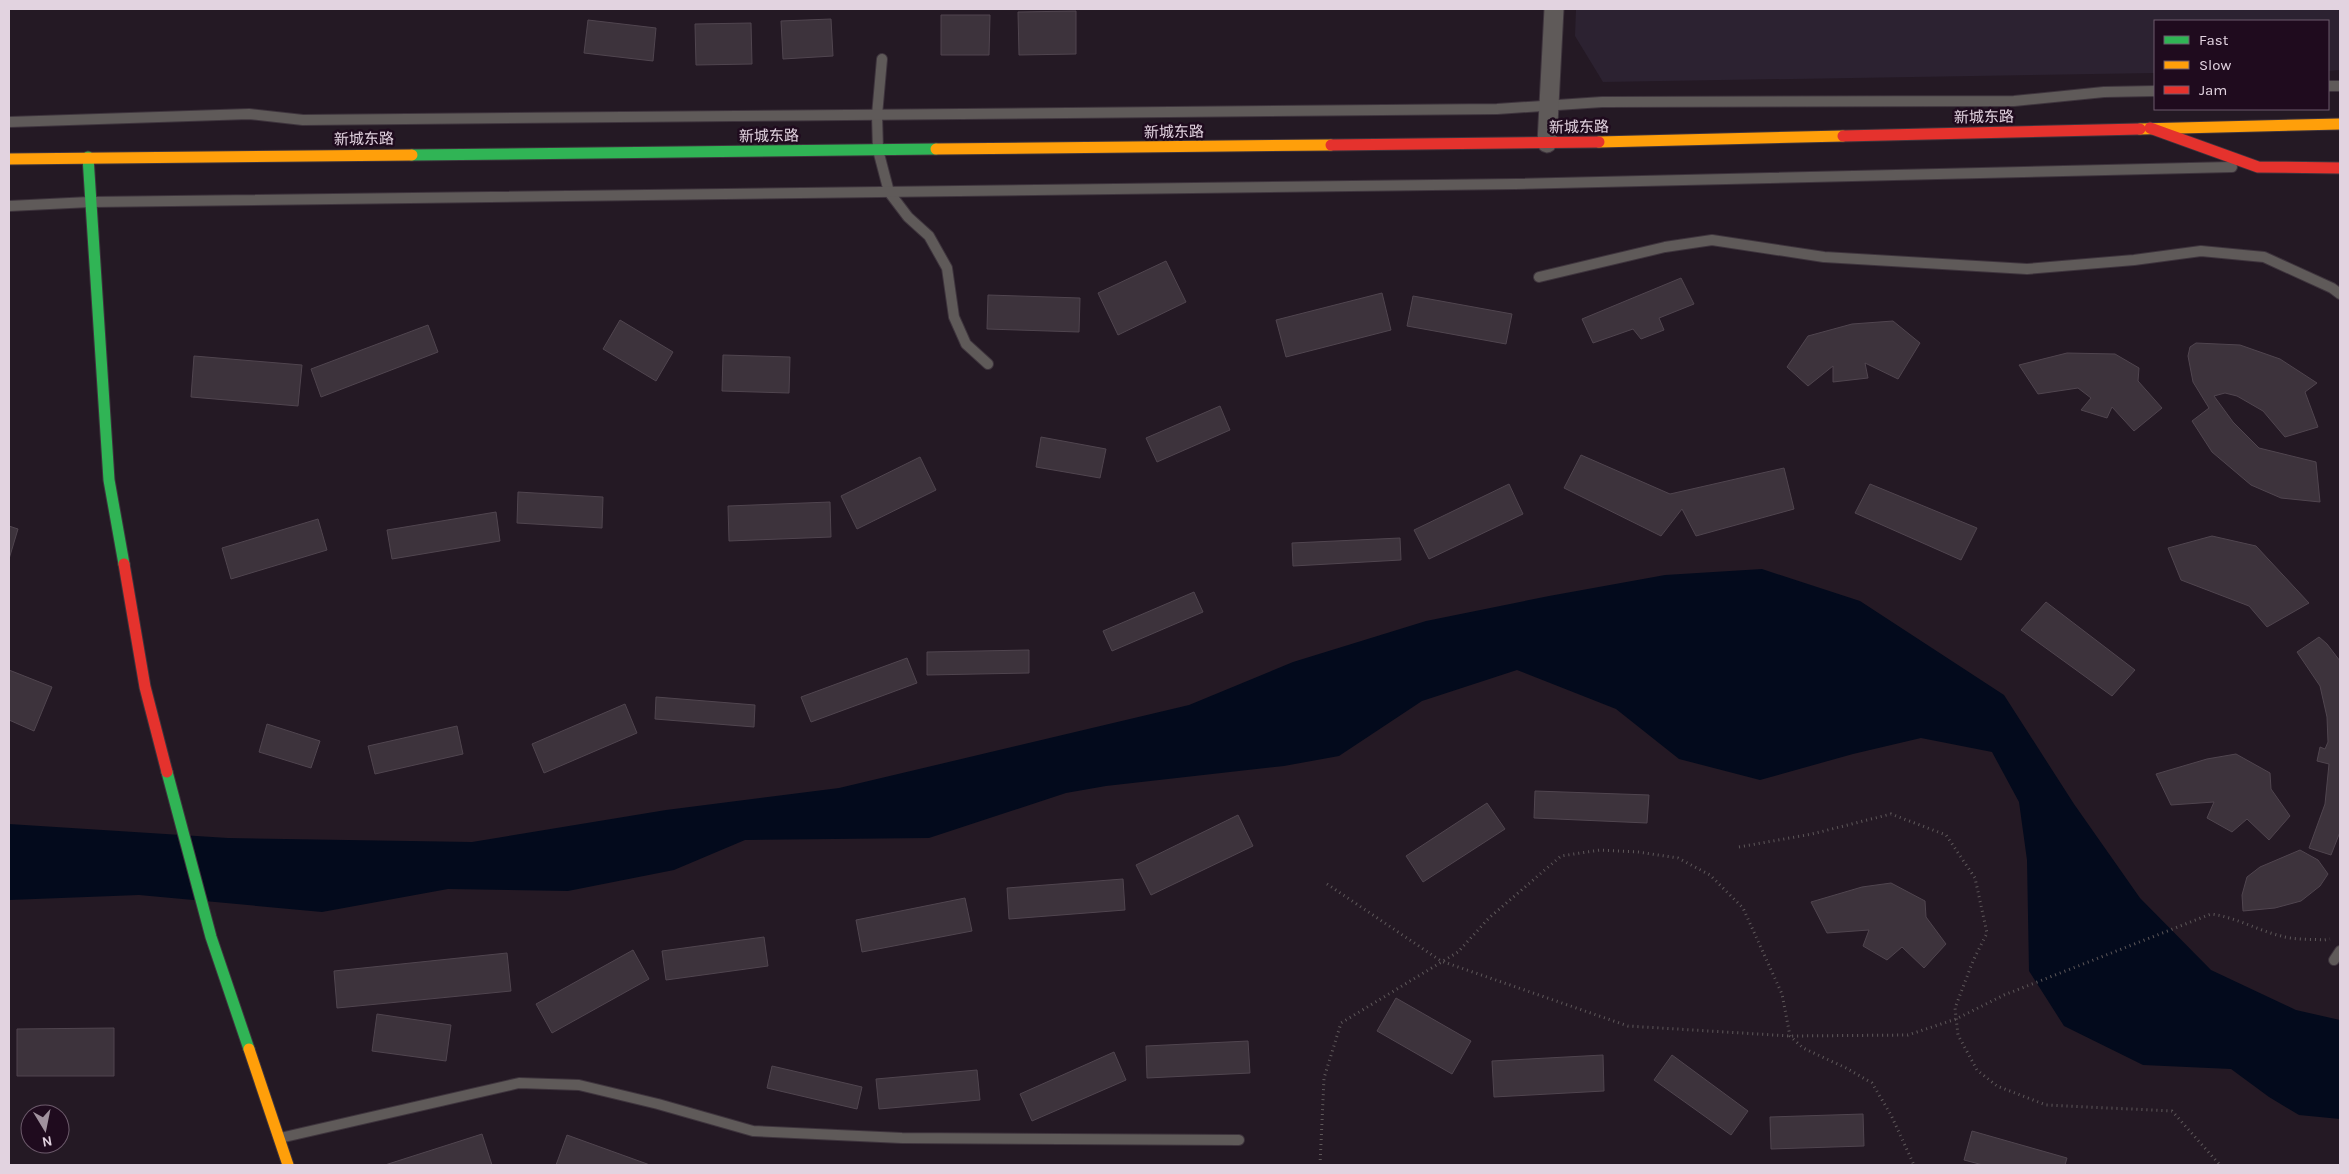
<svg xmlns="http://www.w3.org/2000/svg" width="2349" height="1174" font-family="Karla,'Noto Sans SC',sans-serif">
<rect width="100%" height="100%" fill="#241924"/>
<!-- commercial -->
<path fill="#2c2231" d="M 1576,9 L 2340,9 L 2340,70 L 2328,71 L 2328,21 L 2155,21 L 2155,73 L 1603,82 L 1575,36 Z"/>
<!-- water -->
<path fill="#030a1c" d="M 1762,569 L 1860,601 L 2004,695 L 2074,804 L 2140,898 L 2211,970 L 2296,1010 L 2340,1020 L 2340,1119 L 2299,1115 L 2269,1097 L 2231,1069 L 2143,1065 L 2064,1026 L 2029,971 L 2027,860 L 2019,802 L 1992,752 L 1921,738 L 1853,754 L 1760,780 L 1679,759 L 1616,709 L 1517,670 L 1422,701 L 1339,756 L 1284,766 L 1106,786 L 1066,793 L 929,838 L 745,840 L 674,870 L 568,891 L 448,889 L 322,912 L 139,895 L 9,900 L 9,824 L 228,838 L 472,842 L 666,810 L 839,788 L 1189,705 L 1293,662 L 1426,621 L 1549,596 L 1665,575 Z"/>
<!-- building -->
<g fill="#3d333c" stroke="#50454f">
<path d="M 1076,11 L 1076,54 L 1019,55 L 1018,12 Z"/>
<path d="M 941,15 L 990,15 L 989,55 L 941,55 Z"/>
<path d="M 831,19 L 833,56 L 783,59 L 781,21 Z"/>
<path d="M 588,20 L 656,28 L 653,61 L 584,53 Z"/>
<path d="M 751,23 L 752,64 L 696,65 L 695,24 Z"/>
<path d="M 1166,261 L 1186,302 L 1118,335 L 1098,293 Z"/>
<path d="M 1681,278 L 1694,304 L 1659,318 L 1664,330 L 1641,339 L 1633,329 L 1593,343 L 1582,319 Z"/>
<path d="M 1382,293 L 1391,330 L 1286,357 L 1276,320 Z"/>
<path d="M 988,295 L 1080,298 L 1079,332 L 987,329 Z"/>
<path d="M 1413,296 L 1512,314 L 1506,344 L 1407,326 Z"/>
<path d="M 620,320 L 673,352 L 656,381 L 603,349 Z"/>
<path d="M 1893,321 L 1920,343 L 1898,379 L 1865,363 L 1868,378 L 1833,382 L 1833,366 L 1808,386 L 1787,367 L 1808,336 L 1852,324 Z"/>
<path d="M 428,325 L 438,352 L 321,397 L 311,369 Z"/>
<path d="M 2196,343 L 2240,345 L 2280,359 L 2317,383 L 2305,392 L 2318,427 L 2285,437 L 2263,411 L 2237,396 L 2225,393 L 2214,396 L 2233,422 L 2259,448 L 2316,462 L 2320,502 L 2281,498 L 2251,485 L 2212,452 L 2192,421 L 2209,408 L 2193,382 L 2188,356 L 2190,347 Z"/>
<path d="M 2067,353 L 2115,354 L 2139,368 L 2138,381 L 2162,408 L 2134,431 L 2112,407 L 2107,418 L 2081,410 L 2091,398 L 2078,388 L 2038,394 L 2019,365 Z"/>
<path d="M 723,355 L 790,357 L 789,393 L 722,391 Z"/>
<path d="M 194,356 L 302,365 L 298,406 L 191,397 Z"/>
<path d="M 1220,406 L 1230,430 L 1157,462 L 1146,438 Z"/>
<path d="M 1041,437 L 1106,449 L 1100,478 L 1036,467 Z"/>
<path d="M 1581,455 L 1670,494 L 1784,468 L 1794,509 L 1696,536 L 1682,509 L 1661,536 L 1564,488 Z"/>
<path d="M 920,457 L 936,490 L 857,529 L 841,496 Z"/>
<path d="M 1509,484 L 1523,514 L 1429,559 L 1414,530 Z"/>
<path d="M 1870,484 L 1977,528 L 1961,560 L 1855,513 Z"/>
<path d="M 518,492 L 603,497 L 602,528 L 517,523 Z"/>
<path d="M 830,502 L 831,537 L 729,541 L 728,506 Z"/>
<path d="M 496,512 L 500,541 L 392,559 L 387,530 Z"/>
<path d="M 318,519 L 327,550 L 231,579 L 222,548 Z"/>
<path d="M 9,526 L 18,529 L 9,559 Z"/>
<path d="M 2212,536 L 2256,546 L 2309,603 L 2267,627 L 2249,606 L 2181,580 L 2168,548 Z"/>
<path d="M 1400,538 L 1401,560 L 1293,566 L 1292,543 Z"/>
<path d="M 1194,592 L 1203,612 L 1112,651 L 1103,631 Z"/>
<path d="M 2046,602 L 2135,670 L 2112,696 L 2021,630 Z"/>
<path d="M 2319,637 L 2327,644 L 2340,661 L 2340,832 L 2331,855 L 2309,848 L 2325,804 L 2329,764 L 2317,761 L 2320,747 L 2325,749 L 2328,742 L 2327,717 L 2320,686 L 2297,652 Z"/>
<path d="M 1029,650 L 1029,673 L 927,675 L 927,652 Z"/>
<path d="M 907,658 L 917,683 L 811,722 L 801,697 Z"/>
<path d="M 9,670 L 52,687 L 34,731 L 9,720 Z"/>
<path d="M 656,697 L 755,705 L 754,727 L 655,719 Z"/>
<path d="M 625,704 L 637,733 L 544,773 L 532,744 Z"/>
<path d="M 267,724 L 320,741 L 311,768 L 259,752 Z"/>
<path d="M 457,726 L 463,754 L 375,774 L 368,746 Z"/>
<path d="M 2236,754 L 2270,773 L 2271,789 L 2290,816 L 2269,840 L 2247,819 L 2232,832 L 2207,818 L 2214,802 L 2171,805 L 2156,774 L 2207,759 Z"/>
<path d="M 1535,791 L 1649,795 L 1647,823 L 1534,818 Z"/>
<path d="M 1487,803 L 1505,829 L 1423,882 L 1406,856 Z"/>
<path d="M 1238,815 L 1253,846 L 1151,895 L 1136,865 Z"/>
<path d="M 2300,850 L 2318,860 L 2328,874 L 2320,886 L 2301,901 L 2275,908 L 2243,911 L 2242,895 L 2247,877 L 2260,867 Z"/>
<path d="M 1123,879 L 1125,910 L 1009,919 L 1007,888 Z"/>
<path d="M 1891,883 L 1925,901 L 1926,917 L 1946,944 L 1924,968 L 1902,947 L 1887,960 L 1863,946 L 1869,930 L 1827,933 L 1811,902 L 1862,887 Z"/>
<path d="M 965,898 L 972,931 L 862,952 L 856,920 Z"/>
<path d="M 764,937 L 768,966 L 666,980 L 662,951 Z"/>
<path d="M 633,950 L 649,979 L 552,1033 L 536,1004 Z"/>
<path d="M 507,953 L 511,991 L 337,1008 L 334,971 Z"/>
<path d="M 1396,998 L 1471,1041 L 1452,1074 L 1377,1031 Z"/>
<path d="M 377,1014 L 451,1025 L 446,1061 L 372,1051 Z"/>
<path d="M 114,1028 L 114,1076 L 17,1076 L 17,1029 Z"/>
<path d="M 1248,1041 L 1250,1073 L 1147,1078 L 1146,1046 Z"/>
<path d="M 1114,1052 L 1126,1080 L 1032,1121 L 1020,1094 Z"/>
<path d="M 1603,1055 L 1604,1091 L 1494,1097 L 1492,1061 Z"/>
<path d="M 1672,1055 L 1748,1111 L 1731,1135 L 1654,1080 Z"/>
<path d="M 772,1066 L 862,1087 L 857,1109 L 767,1088 Z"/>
<path d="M 977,1070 L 980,1100 L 879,1109 L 876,1079 Z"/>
<path d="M 1863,1114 L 1864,1146 L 1771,1149 L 1770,1117 Z"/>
<path d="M 1972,1131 L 2067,1158 L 2065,1165 L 1983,1165 L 1964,1160 Z"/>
<path d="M 482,1134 L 492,1165 L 385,1165 Z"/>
<path d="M 567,1135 L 650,1165 L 556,1165 Z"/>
</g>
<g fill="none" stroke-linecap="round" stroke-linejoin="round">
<defs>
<g id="lane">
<path d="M 882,59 L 877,115 L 878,150 L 889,192 L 908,217 L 929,236 L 947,268 L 954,317 L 966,344 L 988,364"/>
<path d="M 2328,86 L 2340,86"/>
<path d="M 9,122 L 249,114 L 303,120 L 1497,109 L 1602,102 L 2014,101 L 2104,92 L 2155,91"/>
<path d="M 9,206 L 90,202 L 1515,184 L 2232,167"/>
<path d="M 1539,277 L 1665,247 L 1712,240 L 1824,257 L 2027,269 L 2134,260 L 2201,251 L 2264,257 L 2332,288 L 2340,294"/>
<path d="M 2334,960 L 2340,951"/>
<path d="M 280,1138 L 519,1083 L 579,1085 L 658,1104 L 753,1131 L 902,1138 L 1239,1140"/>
</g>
<path id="street" d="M 1547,143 L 1554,9"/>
<g id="fast">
<path d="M 412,155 L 936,149"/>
<path d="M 88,157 L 109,480 L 124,564"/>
<path d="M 167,772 L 211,937 L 249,1049"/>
</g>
<g id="slow">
<path d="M 2140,129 L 2340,124"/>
<path d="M 1599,142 L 1843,136"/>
<path d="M 936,149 L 1331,145"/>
<path d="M 9,159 L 412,155"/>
<path d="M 249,1049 L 288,1165"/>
</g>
<g id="jam">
<path d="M 2150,128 L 2258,167 L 2340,168"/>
<path d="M 1843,136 L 2140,129"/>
<path d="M 1331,145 L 1599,142"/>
<path d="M 124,564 L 145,687 L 167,772"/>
</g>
</defs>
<!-- lane casing -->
<use href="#lane" stroke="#3e343d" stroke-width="12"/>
<!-- street casing -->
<use href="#street" stroke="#3e343d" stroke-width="21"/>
<!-- fast casing -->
<use href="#fast" stroke="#3e343d" stroke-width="13"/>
<!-- slow casing -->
<use href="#slow" stroke="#3e343d" stroke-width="13"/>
<!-- jam casing -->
<use href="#jam" stroke="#3e343d" stroke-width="13"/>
<!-- path -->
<g stroke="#5e585a" stroke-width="3" stroke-dasharray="1 4" stroke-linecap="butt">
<path d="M 1739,847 L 1812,834 L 1891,814 L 1946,835 L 1975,878 L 1987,933 L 1973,961 L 1955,1008 L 1958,1035 L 1977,1070 L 1997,1086 L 2046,1105 L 2172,1111 L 2220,1165"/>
<path d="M 1327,884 L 1441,961 L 1628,1026 L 1790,1036 L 1908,1035 L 1956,1019 L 2004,995 L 2211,914 C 2235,917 2257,930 2281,936 C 2294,940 2310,939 2324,940 L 2330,939"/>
<path d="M 1320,1165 L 1324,1078 L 1341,1023 L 1458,952 L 1489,918 L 1561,856 L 1600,850 L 1638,852 L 1678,858 L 1710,875 L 1743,908 L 1782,994 L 1790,1036 L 1803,1048 L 1846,1068 L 1872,1083 L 1891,1115 L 1914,1165"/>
</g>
<!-- lane -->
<use href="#lane" stroke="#5f5a59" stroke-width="10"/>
<!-- street -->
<use href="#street" stroke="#5f5a59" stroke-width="19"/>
<!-- fast -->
<use href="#fast" stroke="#30b455" stroke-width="11"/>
<!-- slow -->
<use href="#slow" stroke="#ff9f0a" stroke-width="11"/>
<!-- jam -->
<use href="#jam" stroke="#e5322d" stroke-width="11"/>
</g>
<g text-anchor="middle" stroke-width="5" stroke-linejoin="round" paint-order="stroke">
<!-- street labels -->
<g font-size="15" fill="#e2d3e0" stroke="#1f0b1e">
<text transform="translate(1984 117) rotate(-1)" y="5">新城东路</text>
<text transform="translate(1579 127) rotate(-1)" y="5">新城东路</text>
<text transform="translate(1174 132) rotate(-1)" y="5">新城东路</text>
<text transform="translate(769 136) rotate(-1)" y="5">新城东路</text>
<text transform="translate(364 139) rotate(-1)" y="5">新城东路</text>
</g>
</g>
<!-- border -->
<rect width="2349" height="1174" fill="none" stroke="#e2d3e0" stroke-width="20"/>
<!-- legend -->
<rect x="2154" y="20" width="175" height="90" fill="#1f0b1e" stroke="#6d5b6c"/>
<rect x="2164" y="36" width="25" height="8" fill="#30b455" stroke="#6d5b6c"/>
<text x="2199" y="45" font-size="15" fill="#e2d3e0">Fast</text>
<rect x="2164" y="61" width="25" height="8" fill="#ff9f0a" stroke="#6d5b6c"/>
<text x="2199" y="70" font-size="15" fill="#e2d3e0">Slow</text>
<rect x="2164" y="86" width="25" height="8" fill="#e5322d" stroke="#6d5b6c"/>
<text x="2199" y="95" font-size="15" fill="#e2d3e0">Jam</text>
<!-- north arrow -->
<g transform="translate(45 1129) rotate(170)"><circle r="24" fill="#1f0b1e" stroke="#6d5b6c"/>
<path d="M0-4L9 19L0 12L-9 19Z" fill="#a0929e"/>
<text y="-8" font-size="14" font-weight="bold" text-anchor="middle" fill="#e2d3e0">N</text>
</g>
</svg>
